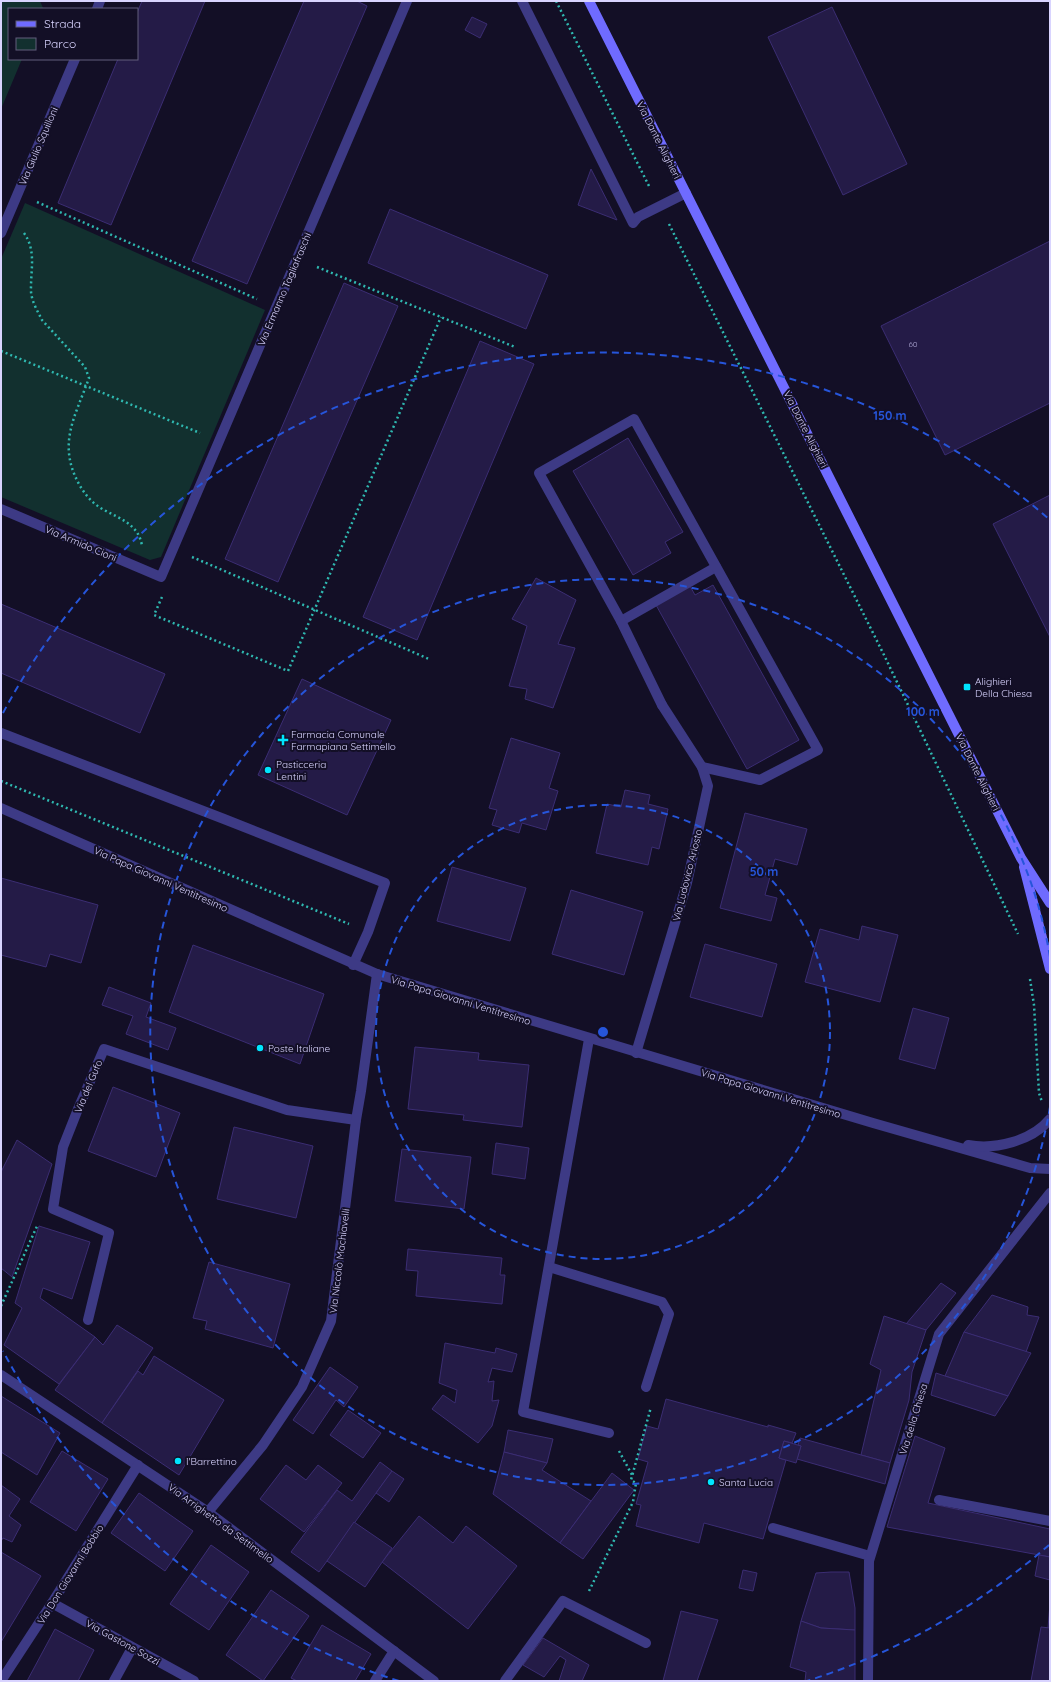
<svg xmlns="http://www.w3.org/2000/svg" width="1051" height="1682" font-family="Quicksand,sans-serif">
<rect width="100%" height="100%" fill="#130f26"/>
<!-- green -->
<g fill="#12302f">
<path d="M 1,1 L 40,1 L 43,8 L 9,9 L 9,59 L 22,59 L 1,109 Z"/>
<path d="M 25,203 L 265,310 L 161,557 L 150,560 L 1,497 L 1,259 Z"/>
</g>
<!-- building -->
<g fill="#241b47" stroke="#3b2d73">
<path d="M 142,1 L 205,1 L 111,225 L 58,203 L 118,59 L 137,59 L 137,13 Z"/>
<path d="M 304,1 L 357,1 L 367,6 L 247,284 L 192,261 Z"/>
<path d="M 832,7 L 907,164 L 843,195 L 768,37 Z"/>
<path d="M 472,17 L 487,24 L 480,38 L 465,30 Z"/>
<path d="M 591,169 L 617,220 L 578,205 Z"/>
<path d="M 390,209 L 548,275 L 526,329 L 368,263 Z"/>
<path d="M 1050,241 L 1050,403 L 945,455 L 881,326 Z"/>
<path d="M 344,283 L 398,306 L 278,582 L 225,559 Z"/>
<path d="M 480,341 L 534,364 L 417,640 L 363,617 Z"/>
<path d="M 628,438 L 683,532 L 665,542 L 671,553 L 633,575 L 573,471 Z"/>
<path d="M 1050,495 L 1050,637 L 993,524 Z"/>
<path d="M 536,578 L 576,600 L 558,644 L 575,648 L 553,708 L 525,699 L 527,689 L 509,686 L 527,626 L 512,619 Z"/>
<path d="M 713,585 L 799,740 L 747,769 L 656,605 L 690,586 L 695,595 Z"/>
<path d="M 1,604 L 165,674 L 140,733 L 1,673 Z"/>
<path d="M 302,679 L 391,720 L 347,815 L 258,775 Z"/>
<path d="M 511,738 L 560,753 L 549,788 L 558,791 L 546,830 L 522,823 L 519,833 L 492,825 L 497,810 L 489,808 Z"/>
<path d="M 625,790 L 650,795 L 648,804 L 668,809 L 659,849 L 652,847 L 648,865 L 596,853 L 607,804 L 621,807 Z"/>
<path d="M 745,813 L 807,829 L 797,865 L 775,859 L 765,895 L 777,898 L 771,921 L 720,908 Z"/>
<path d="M 452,867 L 526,888 L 510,941 L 437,921 Z"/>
<path d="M 1,878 L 98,905 L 81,963 L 50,954 L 46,967 L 1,955 Z"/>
<path d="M 571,890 L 643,912 L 624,975 L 552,954 Z"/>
<path d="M 862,926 L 898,935 L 880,1002 L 805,982 L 820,929 L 859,940 Z"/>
<path d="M 705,944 L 777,964 L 762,1017 L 690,997 Z"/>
<path d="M 193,945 L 324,994 L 300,1064 L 169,1012 Z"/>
<path d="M 109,987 L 151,1003 L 146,1017 L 176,1028 L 168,1050 L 126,1034 L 133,1016 L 102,1005 Z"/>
<path d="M 913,1008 L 949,1018 L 935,1069 L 899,1059 Z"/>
<path d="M 415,1047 L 479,1053 L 478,1060 L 529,1065 L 522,1127 L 463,1120 L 464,1115 L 408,1109 Z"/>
<path d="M 113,1087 L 180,1113 L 156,1177 L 88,1151 Z"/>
<path d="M 234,1127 L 313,1146 L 296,1218 L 217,1199 Z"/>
<path d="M 17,1140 L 52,1164 L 12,1277 L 1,1268 L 1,1172 Z"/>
<path d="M 496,1143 L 529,1148 L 525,1179 L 492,1174 Z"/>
<path d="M 402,1149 L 471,1157 L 464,1209 L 395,1201 Z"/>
<path d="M 39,1226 L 90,1242 L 72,1299 L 43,1288 L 40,1298 L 95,1337 L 59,1384 L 4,1345 L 22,1308 L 15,1303 Z"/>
<path d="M 408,1249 L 502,1258 L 500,1275 L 505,1275 L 502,1304 L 416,1296 L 418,1271 L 406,1270 Z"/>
<path d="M 209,1262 L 290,1284 L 273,1348 L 205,1329 L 207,1321 L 193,1318 Z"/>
<path d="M 941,1283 L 956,1293 L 926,1330 L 906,1324 Z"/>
<path d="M 992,1295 L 1028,1307 L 1027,1315 L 1039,1317 L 1026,1352 L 964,1332 Z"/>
<path d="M 884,1316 L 926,1330 L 912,1372 L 909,1400 L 890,1463 L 861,1455 L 881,1370 L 870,1364 Z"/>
<path d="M 117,1325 L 153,1348 L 102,1423 L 55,1390 L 95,1337 L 103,1345 Z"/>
<path d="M 964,1332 L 1031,1353 L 1008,1396 L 945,1376 Z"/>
<path d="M 445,1343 L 495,1353 L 496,1348 L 517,1354 L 512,1372 L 492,1368 L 488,1382 L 494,1381 L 492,1401 L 499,1400 L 492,1426 L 478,1443 L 432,1409 L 443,1395 L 455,1403 L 457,1390 L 439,1383 Z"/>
<path d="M 154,1356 L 224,1400 L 179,1475 L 102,1423 L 138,1371 L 143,1375 Z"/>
<path d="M 330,1367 L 358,1387 L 344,1407 L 336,1400 L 313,1434 L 293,1420 Z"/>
<path d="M 936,1373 L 945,1376 L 1008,1396 L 995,1416 L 931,1395 Z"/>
<path d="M 1,1396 L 60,1433 L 37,1475 L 1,1452 Z"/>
<path d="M 666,1399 L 768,1427 L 768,1425 L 796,1433 L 792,1443 L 784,1441 L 779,1458 L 786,1460 L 763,1539 L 704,1523 L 699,1543 L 636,1526 L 641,1505 L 636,1504 L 648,1462 L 638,1459 L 647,1426 L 658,1429 Z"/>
<path d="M 348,1410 L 381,1433 L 363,1458 L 330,1435 Z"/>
<path d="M 508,1430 L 553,1439 L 547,1463 L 504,1452 Z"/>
<path d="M 915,1436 L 945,1448 L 928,1503 L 1050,1529 L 1050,1557 L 887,1527 Z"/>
<path d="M 800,1438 L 890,1463 L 885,1484 L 797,1459 L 801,1446 L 798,1445 Z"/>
<path d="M 784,1441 L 801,1446 L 796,1463 L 779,1458 Z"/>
<path d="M 62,1451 L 108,1479 L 76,1531 L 30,1502 Z"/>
<path d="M 504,1452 L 547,1463 L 542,1470 L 591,1501 L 560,1543 L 493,1494 Z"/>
<path d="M 380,1462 L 392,1471 L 319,1572 L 291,1552 L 337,1490 L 352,1501 Z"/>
<path d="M 286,1465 L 306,1480 L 318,1465 L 342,1483 L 304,1532 L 260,1499 Z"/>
<path d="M 392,1471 L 404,1479 L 389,1502 L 376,1493 Z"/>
<path d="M 612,1473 L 634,1490 L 583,1559 L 560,1543 Z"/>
<path d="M 1,1485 L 20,1499 L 9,1516 L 21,1525 L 12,1542 L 3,1538 L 1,1541 Z"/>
<path d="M 139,1493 L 193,1531 L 165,1571 L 111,1533 Z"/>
<path d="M 419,1516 L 453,1543 L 466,1526 L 517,1566 L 468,1629 L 382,1562 Z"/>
<path d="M 354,1522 L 392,1548 L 365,1587 L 327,1561 Z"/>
<path d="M 211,1545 L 249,1572 L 209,1630 L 170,1604 Z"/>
<path d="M 1,1552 L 41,1576 L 1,1642 Z"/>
<path d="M 1039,1555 L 1050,1557 L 1050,1580 L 1035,1576 Z"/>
<path d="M 743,1570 L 757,1573 L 753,1591 L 739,1588 Z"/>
<path d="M 831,1572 L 849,1572 L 855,1608 L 855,1630 L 821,1628 L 801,1621 L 816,1573 Z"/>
<path d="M 271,1590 L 309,1616 L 263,1681 L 226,1655 Z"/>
<path d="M 1050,1603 L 1050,1628 L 1048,1628 Z"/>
<path d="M 681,1611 L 718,1620 L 697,1681 L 663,1681 Z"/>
<path d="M 801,1621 L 821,1628 L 855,1630 L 855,1681 L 805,1681 L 806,1672 L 790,1667 Z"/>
<path d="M 322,1625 L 371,1654 L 355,1681 L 297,1681 L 291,1678 Z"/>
<path d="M 1041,1627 L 1050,1628 L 1050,1681 L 1031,1681 Z"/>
<path d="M 55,1629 L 94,1650 L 78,1681 L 27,1681 Z"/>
<path d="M 543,1638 L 589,1665 L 582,1681 L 559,1681 L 566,1660 L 560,1656 L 544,1677 L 523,1665 Z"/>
</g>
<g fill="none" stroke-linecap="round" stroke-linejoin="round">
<!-- path -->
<g stroke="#2fb8b0" stroke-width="2.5" stroke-dasharray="2 3" stroke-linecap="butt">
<path d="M 556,1 L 650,188"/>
<path d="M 37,202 L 257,299"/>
<path d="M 669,224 L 884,655 L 1018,934"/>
<path d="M 24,233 C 36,250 31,268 31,287 C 30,299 37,310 42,320 L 85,367 L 89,378 C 75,417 57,444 79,484 C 85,495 93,504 104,510 C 121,519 139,525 142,546"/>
<path d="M 317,267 L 515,347"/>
<path d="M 1,351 L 200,433"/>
<path d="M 192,557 L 429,659"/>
<path d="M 162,597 L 154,615 L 288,671 L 441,317"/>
<path d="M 1,781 L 349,924"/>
<path d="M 1030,979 L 1034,1005 L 1039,1093 L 1042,1102"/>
<path d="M 1,1306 L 38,1224"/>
<path d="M 619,1451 L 632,1475"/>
<path d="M 589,1591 L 633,1502 L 636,1483 L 631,1480 L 651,1407"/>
</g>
<!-- lane -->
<g stroke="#3d3a85" stroke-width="10">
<path d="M 522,1 L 633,223 L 638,217 L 686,193"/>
<path d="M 621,621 L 716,567"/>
<path d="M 662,705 L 621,621 L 539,473 L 634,419 L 818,750 L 760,780 L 702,767"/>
<path d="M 1,733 L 224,819 L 385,883 L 368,932 L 353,965"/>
<path d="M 589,1039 L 523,1412 L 609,1433"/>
<path d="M 549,1267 L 662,1302 L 669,1314 L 646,1387"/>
<path d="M 939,1500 L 1050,1521"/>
<path d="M 773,1528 L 870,1556"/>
<path d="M 505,1681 L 563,1601 L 646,1643"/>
</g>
<!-- street -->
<g stroke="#3d3a85" stroke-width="10">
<path d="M 97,9 L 100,1"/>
<path d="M 1,233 L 75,59"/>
<path d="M 1,509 L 161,577 L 407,1"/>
<path d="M 1,808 L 377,974 L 873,1123 L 1030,1168 L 1050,1169"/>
<path d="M 636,1053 L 687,883 L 708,786 L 702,767 L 662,705"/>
<path d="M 968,1145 C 995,1150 1032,1141 1050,1119"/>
<path d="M 88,1320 L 109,1233 L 53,1209 L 63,1147 L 78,1109 L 104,1049 L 287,1110 L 356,1120"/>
<path d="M 1,1375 L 208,1512 L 434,1681"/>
<path d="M 208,1512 L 263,1445 L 302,1387 L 331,1321 L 356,1120 L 361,1091 L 377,974"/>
<path d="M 52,1603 L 194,1681"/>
<path d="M 1,1681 L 52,1603 L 138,1465"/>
<path d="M 114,1681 L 132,1648"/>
<path d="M 375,1681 L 394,1651"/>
<path d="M 868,1681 L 869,1561 L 939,1334 L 1050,1193"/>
</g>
<!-- secondary -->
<g stroke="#6f6bff" stroke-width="10">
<path d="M 589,1 L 1021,858 L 1050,903"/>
<path d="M 1024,867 L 1050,969"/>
</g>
</g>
<!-- distance rings -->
<g fill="none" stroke="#2655da" stroke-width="2" stroke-dasharray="7 5">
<circle cx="603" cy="1032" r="227"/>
<path d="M1050 1107A453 453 0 1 1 1050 957"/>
<path d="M1049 1545A680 680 0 0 1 807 1681M399 1681A680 680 0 0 1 3 1351M3 713A680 680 0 0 1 1049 519"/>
</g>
<!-- markers -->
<g fill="#00e5ff" stroke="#130f26" stroke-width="1.5">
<rect x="963" y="683" width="8" height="8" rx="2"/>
<path d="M281 734h4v4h4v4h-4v4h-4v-4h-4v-4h4z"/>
<circle cx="268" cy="770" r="4"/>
<circle cx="260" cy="1048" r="4"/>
<circle cx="178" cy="1461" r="4"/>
<circle cx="711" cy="1482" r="4"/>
</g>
<g text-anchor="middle" stroke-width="4" stroke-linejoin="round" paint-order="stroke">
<!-- number labels -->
<g font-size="8" fill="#aca6d1">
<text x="913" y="347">60</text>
</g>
<!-- street labels -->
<g font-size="10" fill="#d9d4ff" stroke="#130f26">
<text transform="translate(659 140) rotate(63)" y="4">Via Dante Alighieri</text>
<text transform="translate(38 146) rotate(-67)" y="4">Via Giulio Squilloni</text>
<text transform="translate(284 289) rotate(-67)" y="4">Via Ermanno Tagliafraschi</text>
<text transform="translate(806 429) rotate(63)" y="4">Via Dante Alighieri</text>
<text transform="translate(81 543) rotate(23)" y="4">Via Armido Cioni</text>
<text transform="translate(978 772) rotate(63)" y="4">Via Dante Alighieri</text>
<text transform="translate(687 875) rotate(-76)" y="4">Via Ludovico Ariosto</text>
<text transform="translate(161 879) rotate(24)" y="4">Via Papa Giovanni Ventitresimo</text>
<text transform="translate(461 1000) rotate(17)" y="4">Via Papa Giovanni Ventitresimo</text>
<text transform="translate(88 1086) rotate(-67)" y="4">Via del Gufo</text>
<text transform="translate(771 1093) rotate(17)" y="4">Via Papa Giovanni Ventitresimo</text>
<text transform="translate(339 1261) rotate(-83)" y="4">Via Niccolò Machiavelli</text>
<text transform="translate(913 1419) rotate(-73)" y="4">Via della Chiesa</text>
<text transform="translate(221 1523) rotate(36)" y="4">Via Arrighetto da Settimello</text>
<text transform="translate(70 1574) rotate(-58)" y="4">Via Don Giovanni Bobbio</text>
<text transform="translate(123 1642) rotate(29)" y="4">Via Gastone Sozzi</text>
</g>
<!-- poi labels -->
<g font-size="10" fill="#d9d4ff" stroke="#130f26" text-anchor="start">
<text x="975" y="685">Alighieri<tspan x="975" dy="12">Della Chiesa</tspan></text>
<text x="291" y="738">Farmacia Comunale<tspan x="291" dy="12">Farmapiana Settimello</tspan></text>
<text x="276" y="768">Pasticceria<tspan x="276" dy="12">Lentini</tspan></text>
<text x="268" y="1052">Poste Italiane</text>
<text x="186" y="1465">I'Barrettino</text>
<text x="719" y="1486">Santa Lucia</text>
</g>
</g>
<circle cx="603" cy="1032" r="6" fill="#2655da" stroke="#130f26" stroke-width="2"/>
<g font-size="12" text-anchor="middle" font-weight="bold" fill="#2655da" stroke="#130f26" stroke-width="4" stroke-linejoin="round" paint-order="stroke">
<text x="890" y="420">150 m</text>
<text x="923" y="716">100 m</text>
<text x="764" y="876">50 m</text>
</g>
<!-- border -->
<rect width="1051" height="1682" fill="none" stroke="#d9d4ff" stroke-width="4"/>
<!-- legend -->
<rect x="8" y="8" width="130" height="52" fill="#130f26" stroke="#625e7d"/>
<rect x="16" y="21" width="20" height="6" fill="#6f6bff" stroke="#625e7d"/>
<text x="44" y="28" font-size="12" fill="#d9d4ff">Strada</text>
<rect x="16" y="38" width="20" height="12" fill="#12302f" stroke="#625e7d"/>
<text x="44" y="48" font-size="12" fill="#d9d4ff">Parco</text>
</svg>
